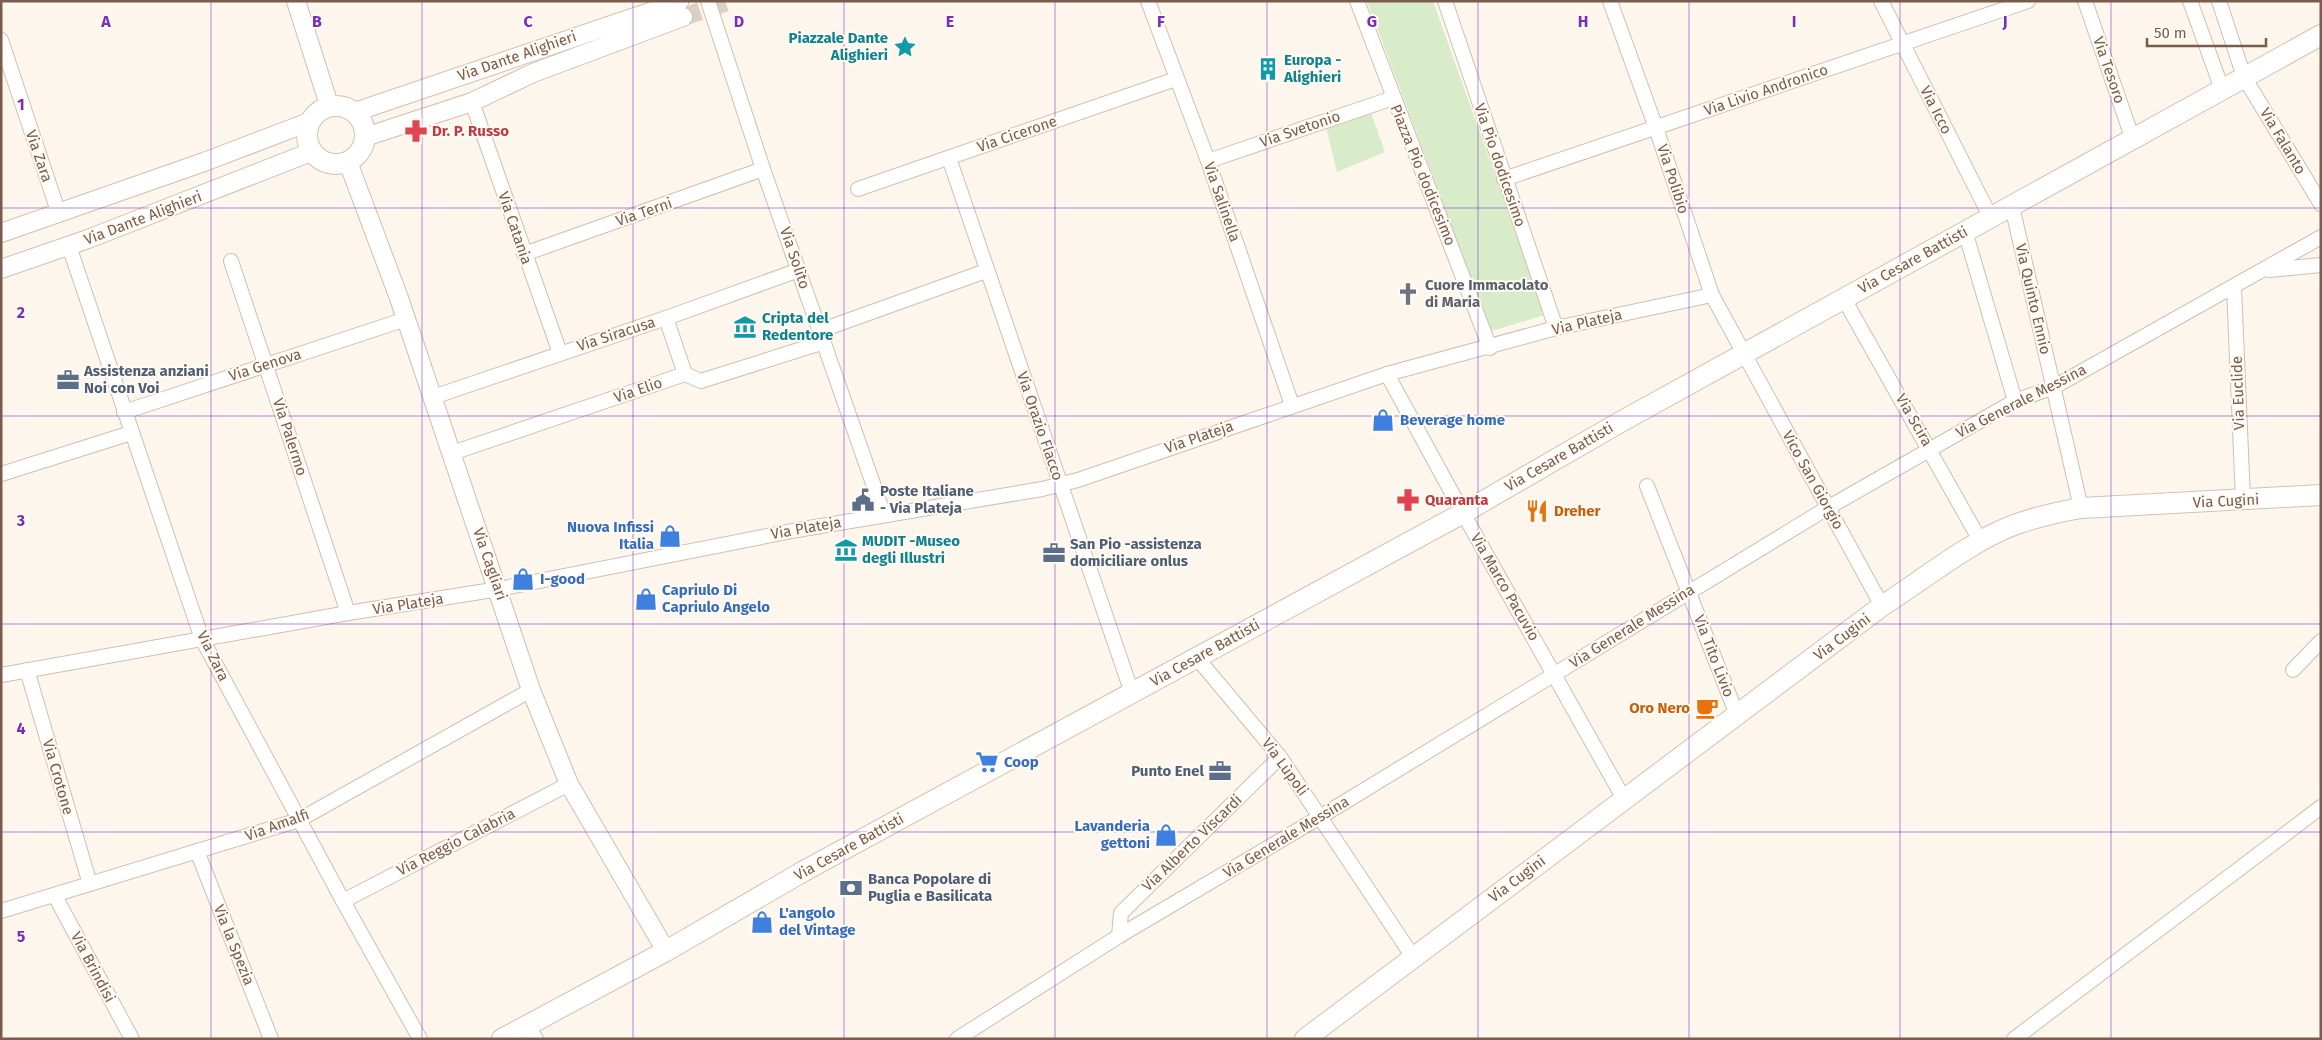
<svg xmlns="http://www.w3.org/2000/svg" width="2322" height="1040" font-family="'Fira Sans',sans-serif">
<rect width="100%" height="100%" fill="#fdf6ec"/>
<!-- green -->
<g fill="#d8ecc9">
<path d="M 1367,1 L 1433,1 L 1545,315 L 1491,331 Z"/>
<path d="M 1370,110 L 1385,152 L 1337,172 L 1326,127 Z"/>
</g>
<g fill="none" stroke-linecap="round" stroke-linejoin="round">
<!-- tertiary-tunnel -->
<path stroke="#dcd0c4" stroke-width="18" stroke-dasharray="18 9" stroke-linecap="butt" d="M 683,17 L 731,1"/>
<defs>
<g id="minor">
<path d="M 708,1 L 763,169 L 884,515"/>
<path d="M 1148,1 L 1208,161 L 1292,405"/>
<path d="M 1357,1 L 1490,348"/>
<path d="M 1445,1 L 1556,328"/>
<path d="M 1610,1 L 1656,128 L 1712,295 L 1882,606"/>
<path d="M 1881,1 L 1991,218"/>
<path d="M 2085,1 L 2133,140"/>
<path d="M 2190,1 L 2222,89"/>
<path d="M 2219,1 L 2244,77 L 2321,204"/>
<path d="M 1,40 L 59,214"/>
<path d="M 472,102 L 560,353"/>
<path d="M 949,158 L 1132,693"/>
<path d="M 1208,161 L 1393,98"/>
<path d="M 1504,179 L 2028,1"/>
<path d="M 858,189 L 1176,79"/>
<path d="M 2012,206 L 2081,508"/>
<path d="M 1965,231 L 2015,401"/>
<path d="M 69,246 L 202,639 L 343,901 L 420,1039"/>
<path d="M 524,254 L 763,169"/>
<path d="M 231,261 L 348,613"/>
<path d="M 2269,270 L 2321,265"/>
<path d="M 2234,287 L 2243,500"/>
<path d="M 1844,299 L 1981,542"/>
<path d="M 666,318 L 685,374"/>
<path d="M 819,331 L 986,271"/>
<path d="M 1387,374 L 1463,513 L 1624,799"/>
<path d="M 433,397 L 666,318 L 799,270"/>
<path d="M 124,412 L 406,319"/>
<path d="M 452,453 L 685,374 L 701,381 L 824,342"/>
<path d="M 1,474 L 131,433"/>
<path d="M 1647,486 L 1737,715"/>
<path d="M 1197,658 L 1280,757 L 1413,957"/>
<path d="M 27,670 L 90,884"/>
<path d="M 2293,670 L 2321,641"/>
<path d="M 1,675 L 348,613 L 499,589 L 797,530 L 1042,489 L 1078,480 L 1387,374 L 1556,328 L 1712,295"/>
<path d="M 197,851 L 271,1039"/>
<path d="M 55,896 L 132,1039"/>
<path d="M 343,901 L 569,784"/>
<path d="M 1,911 L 299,820 L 531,690"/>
<path d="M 1119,936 L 1121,913 L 1280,757"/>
<path d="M 527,1024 L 536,1039"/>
<path d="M 957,1039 L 1119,936 L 1320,817 L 1829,507 L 2015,401 L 2054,387 L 2321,237"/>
<path d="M 2014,1039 L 2321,807"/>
</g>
<g id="tertiary">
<path d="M 296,1 L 329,105"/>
<path d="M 355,112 L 679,2"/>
<path d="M 365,137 L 472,102 L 533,73 L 683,17"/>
<path d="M 348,162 L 399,298 L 531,690 L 569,784 L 666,951"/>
<path d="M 1,233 L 204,162 L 309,122"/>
<path d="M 1,269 L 88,239 L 311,152"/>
</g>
<g id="secondary">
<circle cx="336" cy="135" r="29"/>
<path d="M 502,1039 L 666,951 L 804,871 L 1463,513 L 1615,425 L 2321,35"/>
<path d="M 1305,1039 L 1882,606 C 1921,581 1971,541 2014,525 C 2036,517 2058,512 2081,508 L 2321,495"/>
</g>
</defs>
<!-- minor casing -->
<use href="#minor" stroke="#d1beb0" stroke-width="16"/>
<!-- tertiary casing -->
<use href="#tertiary" stroke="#d1beb0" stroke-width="20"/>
<!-- secondary casing -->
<use href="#secondary" stroke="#d6c0b0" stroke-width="22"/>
<!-- minor -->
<use href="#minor" stroke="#fff" stroke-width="14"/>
<!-- tertiary -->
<use href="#tertiary" stroke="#fff" stroke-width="18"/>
<!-- secondary -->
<use href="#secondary" stroke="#fff" stroke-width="20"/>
</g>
<!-- grid -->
<path fill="none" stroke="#7b2cbf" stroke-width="1" stroke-opacity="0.55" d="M 211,1 L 211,1039M 422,1 L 422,1039M 633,1 L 633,1039M 844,1 L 844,1039M 1055,1 L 1055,1039M 1267,1 L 1267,1039M 1478,1 L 1478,1039M 1689,1 L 1689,1039M 1900,1 L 1900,1039M 2111,1 L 2111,1039M 1,208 L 2321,208M 1,416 L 2321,416M 1,624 L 2321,624M 1,832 L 2321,832"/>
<!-- icons -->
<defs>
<symbol id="sight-bare" viewBox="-9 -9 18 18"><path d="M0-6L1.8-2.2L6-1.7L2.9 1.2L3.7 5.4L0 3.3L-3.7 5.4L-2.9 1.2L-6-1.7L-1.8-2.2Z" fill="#0f9aa8" stroke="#fffaf3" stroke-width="2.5" paint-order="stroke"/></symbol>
<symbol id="building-bare" viewBox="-9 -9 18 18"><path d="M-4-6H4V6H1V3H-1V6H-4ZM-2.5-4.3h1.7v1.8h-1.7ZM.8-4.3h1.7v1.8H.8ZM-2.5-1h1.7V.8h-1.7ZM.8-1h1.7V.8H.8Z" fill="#0f9aa8" stroke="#fffaf3" stroke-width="2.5" paint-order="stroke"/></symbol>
<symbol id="pharmacy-bare" viewBox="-9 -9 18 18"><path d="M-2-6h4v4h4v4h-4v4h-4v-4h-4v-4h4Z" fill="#e0444e" stroke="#fffaf3" stroke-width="2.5" paint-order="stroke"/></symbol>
<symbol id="church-bare" viewBox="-9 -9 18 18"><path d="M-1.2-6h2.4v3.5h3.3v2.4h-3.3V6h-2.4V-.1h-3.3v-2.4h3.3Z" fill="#6b7280" stroke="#fffaf3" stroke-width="2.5" paint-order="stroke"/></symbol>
<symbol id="museum-bare" viewBox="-9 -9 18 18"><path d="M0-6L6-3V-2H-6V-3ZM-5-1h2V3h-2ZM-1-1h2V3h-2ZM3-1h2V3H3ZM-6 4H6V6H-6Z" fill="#0f9aa8" stroke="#fffaf3" stroke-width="2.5" paint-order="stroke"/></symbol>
<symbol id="office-bare" viewBox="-9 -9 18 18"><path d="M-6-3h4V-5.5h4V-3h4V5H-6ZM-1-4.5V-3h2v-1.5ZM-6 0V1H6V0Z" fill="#5c6f8a" stroke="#fffaf3" stroke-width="2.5" paint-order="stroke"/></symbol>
<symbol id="shop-bare" viewBox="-9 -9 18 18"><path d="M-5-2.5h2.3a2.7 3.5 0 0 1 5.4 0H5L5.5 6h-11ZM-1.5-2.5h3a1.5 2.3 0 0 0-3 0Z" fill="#3f7fe0" stroke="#fffaf3" stroke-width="2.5" paint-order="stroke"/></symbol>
<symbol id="civic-bare" viewBox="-9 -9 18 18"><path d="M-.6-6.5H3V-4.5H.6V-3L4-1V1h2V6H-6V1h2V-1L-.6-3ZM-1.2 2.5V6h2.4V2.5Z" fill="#5c6f8a" stroke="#fffaf3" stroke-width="2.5" paint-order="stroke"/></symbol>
<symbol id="restaurant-bare" viewBox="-9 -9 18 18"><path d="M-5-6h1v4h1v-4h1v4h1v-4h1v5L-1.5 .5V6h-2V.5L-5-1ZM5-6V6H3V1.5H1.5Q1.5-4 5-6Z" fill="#e8710a" stroke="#fffaf3" stroke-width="2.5" paint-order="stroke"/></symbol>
<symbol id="cafe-bare" viewBox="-9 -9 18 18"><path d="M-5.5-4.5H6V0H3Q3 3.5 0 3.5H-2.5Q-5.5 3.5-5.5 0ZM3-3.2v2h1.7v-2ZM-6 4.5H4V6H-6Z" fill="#e8710a" stroke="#fffaf3" stroke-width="2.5" paint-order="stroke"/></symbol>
<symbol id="supermarket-bare" viewBox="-9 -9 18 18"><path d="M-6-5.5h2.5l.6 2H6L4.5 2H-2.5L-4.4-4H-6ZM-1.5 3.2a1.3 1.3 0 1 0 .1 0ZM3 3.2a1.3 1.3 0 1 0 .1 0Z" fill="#3f7fe0" stroke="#fffaf3" stroke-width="2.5" paint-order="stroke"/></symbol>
<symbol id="bank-bare" viewBox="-9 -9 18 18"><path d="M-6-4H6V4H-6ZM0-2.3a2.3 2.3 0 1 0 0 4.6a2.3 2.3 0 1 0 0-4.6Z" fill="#5c6f8a" stroke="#fffaf3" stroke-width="2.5" paint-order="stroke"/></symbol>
</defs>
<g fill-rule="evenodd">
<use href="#sight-bare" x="889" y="31" width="32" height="32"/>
<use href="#building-bare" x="1252" y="53" width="32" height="32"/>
<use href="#pharmacy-bare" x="400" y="115" width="32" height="32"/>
<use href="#church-bare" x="1392" y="278" width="32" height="32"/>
<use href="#museum-bare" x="729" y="311" width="32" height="32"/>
<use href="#office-bare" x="52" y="364" width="32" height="32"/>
<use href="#shop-bare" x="1367" y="404" width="32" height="32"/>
<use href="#civic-bare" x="847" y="484" width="32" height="32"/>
<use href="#pharmacy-bare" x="1392" y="484" width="32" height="32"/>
<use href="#restaurant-bare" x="1521" y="495" width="32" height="32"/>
<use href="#shop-bare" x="654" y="520" width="32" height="32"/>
<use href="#museum-bare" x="830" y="534" width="32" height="32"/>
<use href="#office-bare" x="1038" y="537" width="32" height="32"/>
<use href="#shop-bare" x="507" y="563" width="32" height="32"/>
<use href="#shop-bare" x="630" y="583" width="32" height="32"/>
<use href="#cafe-bare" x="1691" y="692" width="32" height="32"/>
<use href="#supermarket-bare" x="971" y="746" width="32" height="32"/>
<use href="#office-bare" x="1204" y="755" width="32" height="32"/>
<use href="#shop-bare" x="1150" y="819" width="32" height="32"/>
<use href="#bank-bare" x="835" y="872" width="32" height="32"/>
<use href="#shop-bare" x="746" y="906" width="32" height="32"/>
</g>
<g text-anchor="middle" stroke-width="4" stroke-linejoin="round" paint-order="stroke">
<!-- culture labels -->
<g font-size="15" font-weight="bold" fill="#0d838f" stroke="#fffaf3" text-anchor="start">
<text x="888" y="43" text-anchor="end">Piazzale Dante<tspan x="888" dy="17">Alighieri</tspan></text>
<text x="1284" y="65">Europa -<tspan x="1284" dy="17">Alighieri</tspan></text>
<text x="762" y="323">Cripta del<tspan x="762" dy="17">Redentore</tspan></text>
<text x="862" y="546">MUDIT -Museo<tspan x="862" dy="17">degli Illustri</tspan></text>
</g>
<!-- street labels -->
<g font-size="15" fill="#7a5c4d" stroke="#fffaf3">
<text transform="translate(517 56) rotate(-19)" y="5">Via Dante Alighieri</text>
<text transform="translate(2109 70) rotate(71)" y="5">Via Tesoro</text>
<text transform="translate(1766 90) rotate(-19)" y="5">Via Livio Andronico</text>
<text transform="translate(1936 110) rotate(63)" y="5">Via Icco</text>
<text transform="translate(1300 129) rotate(-19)" y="5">Via Svetonio</text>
<text transform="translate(1017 134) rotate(-19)" y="5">Via Cicerone</text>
<text transform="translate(2283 141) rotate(59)" y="5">Via Falanto</text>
<text transform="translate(39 156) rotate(71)" y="5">Via Zara</text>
<text transform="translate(1500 165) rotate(71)" y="5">Via Pio dodicesimo</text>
<text transform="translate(1423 175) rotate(68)" y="5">Piazza Pio dodicesimo</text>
<text transform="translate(1673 179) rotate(72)" y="5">Via Polibio</text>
<text transform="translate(1222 202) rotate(71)" y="5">Via Salinella</text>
<text transform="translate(644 212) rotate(-19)" y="5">Via Terni</text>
<text transform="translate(143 218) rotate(-21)" y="5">Via Dante Alighieri</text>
<text transform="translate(515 228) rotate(71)" y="5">Via Catania</text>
<text transform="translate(795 258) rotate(71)" y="5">Via Solìto</text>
<text transform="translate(1913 260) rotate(-29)" y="5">Via Cesare Battisti</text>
<text transform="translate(2033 299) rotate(77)" y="5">Via Quinto Ennio</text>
<text transform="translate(1587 322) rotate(-13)" y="5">Via Plateja</text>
<text transform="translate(616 334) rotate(-18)" y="5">Via Siracusa</text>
<text transform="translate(265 365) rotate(-18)" y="5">Via Genova</text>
<text transform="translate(638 390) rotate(-19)" y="5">Via Elio</text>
<text transform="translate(2238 393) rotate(-92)" y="5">Via Euclide</text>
<text transform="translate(2021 401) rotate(-27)" y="5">Via Generale Messina</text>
<text transform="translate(1914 420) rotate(60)" y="5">Via Scira</text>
<text transform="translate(1040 426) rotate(71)" y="5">Via Orazio Flacco</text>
<text transform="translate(290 437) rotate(72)" y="5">Via Palermo</text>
<text transform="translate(1199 437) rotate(-19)" y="5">Via Plateja</text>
<text transform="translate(1559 457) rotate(-30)" y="5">Via Cesare Battisti</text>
<text transform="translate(1813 480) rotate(61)" y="5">Vico San Giorgio</text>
<text transform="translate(2226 501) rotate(-3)" y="5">Via Cugini</text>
<text transform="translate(806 528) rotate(-10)" y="5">Via Plateja</text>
<text transform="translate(490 564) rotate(71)" y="5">Via Cagliari</text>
<text transform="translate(1505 587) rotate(60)" y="5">Via Marco Pacuvio</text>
<text transform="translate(408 604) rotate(-9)" y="5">Via Plateja</text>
<text transform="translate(1632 626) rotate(-32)" y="5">Via Generale Messina</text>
<text transform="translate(1842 637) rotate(-37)" y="5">Via Cugini</text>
<text transform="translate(1205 653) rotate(-29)" y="5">Via Cesare Battisti</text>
<text transform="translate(213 656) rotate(64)" y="5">Via Zara</text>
<text transform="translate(1714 656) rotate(69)" y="5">Via Tito Livio</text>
<text transform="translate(1285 767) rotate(54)" y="5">Via Lùpoli</text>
<text transform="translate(58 777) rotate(74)" y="5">Via Crotone</text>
<text transform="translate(277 825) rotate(-20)" y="5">Via Amalfi</text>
<text transform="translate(1286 837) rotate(-31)" y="5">Via Generale Messina</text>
<text transform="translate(456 842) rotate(-27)" y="5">Via Reggio Calabria</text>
<text transform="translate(1192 843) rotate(-44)" y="5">Via Alberto Viscardi</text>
<text transform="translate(849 847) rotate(-29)" y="5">Via Cesare Battisti</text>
<text transform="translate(1517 879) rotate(-37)" y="5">Via Cugini</text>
<text transform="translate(234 945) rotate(68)" y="5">Via la Spezia</text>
<text transform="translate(93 967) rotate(62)" y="5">Via Brindisi</text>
</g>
<!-- health labels -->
<g font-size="15" font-weight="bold" fill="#be3a42" stroke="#fffaf3" text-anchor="start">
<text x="432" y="136">Dr. P. Russo</text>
<text x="1425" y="505">Quaranta</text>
</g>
<!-- worship labels -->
<g font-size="15" font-weight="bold" fill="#5b616d" stroke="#fffaf3" text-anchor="start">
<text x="1425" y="290">Cuore Immacolato<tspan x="1425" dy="17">di Maria</tspan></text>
</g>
<!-- service labels -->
<g font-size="15" font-weight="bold" fill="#4e5e75" stroke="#fffaf3" text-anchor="start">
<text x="84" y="376">Assistenza anziani<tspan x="84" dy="17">Noi con Voi</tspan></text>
<text x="880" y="496">Poste Italiane<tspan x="880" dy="17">- Via Plateja</tspan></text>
<text x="1070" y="549">San Pio -assistenza<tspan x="1070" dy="17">domiciliare onlus</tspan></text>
<text x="1204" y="776" text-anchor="end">Punto Enel</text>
<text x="868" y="884">Banca Popolare di<tspan x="868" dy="17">Puglia e Basilicata</tspan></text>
</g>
<!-- shop labels -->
<g font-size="15" font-weight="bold" fill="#366cbe" stroke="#fffaf3" text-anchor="start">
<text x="1400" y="425">Beverage home</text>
<text x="654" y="532" text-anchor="end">Nuova Infissi<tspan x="654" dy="17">Italia</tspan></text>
<text x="540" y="584">I-good</text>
<text x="662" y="595">Capriulo Di<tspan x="662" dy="17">Capriulo Angelo</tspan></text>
<text x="1004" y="767">Coop</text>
<text x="1150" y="831" text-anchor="end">Lavanderia<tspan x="1150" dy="17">gettoni</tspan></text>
<text x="779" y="918">L'angolo<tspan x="779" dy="17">del Vintage</tspan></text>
</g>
<!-- food labels -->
<g font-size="15" font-weight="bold" fill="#c56008" stroke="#fffaf3" text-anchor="start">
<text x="1554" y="516">Dreher</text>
<text x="1690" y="713" text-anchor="end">Oro Nero</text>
</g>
</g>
<g font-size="16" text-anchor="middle" font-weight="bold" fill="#7b2cbf" stroke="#fffaf3" stroke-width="4" stroke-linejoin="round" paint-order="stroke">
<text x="106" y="27">A</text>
<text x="317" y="27">B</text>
<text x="528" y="27">C</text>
<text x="739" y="27">D</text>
<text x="950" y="27">E</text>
<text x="1161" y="27">F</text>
<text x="1372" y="27">G</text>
<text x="1583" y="27">H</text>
<text x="1794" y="27">I</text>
<text x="2005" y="27">J</text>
<text x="21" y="110">1</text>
<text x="21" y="318">2</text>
<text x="21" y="526">3</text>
<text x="21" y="734">4</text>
<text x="21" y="942">5</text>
</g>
<!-- border -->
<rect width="2322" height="1040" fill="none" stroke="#7a5c4d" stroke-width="5"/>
<!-- scale -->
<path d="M2147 38v8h119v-8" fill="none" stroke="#7a5c4d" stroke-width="2.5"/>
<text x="2154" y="38" font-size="15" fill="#7a5c4d" stroke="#fffaf3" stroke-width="4" paint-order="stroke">50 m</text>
</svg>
